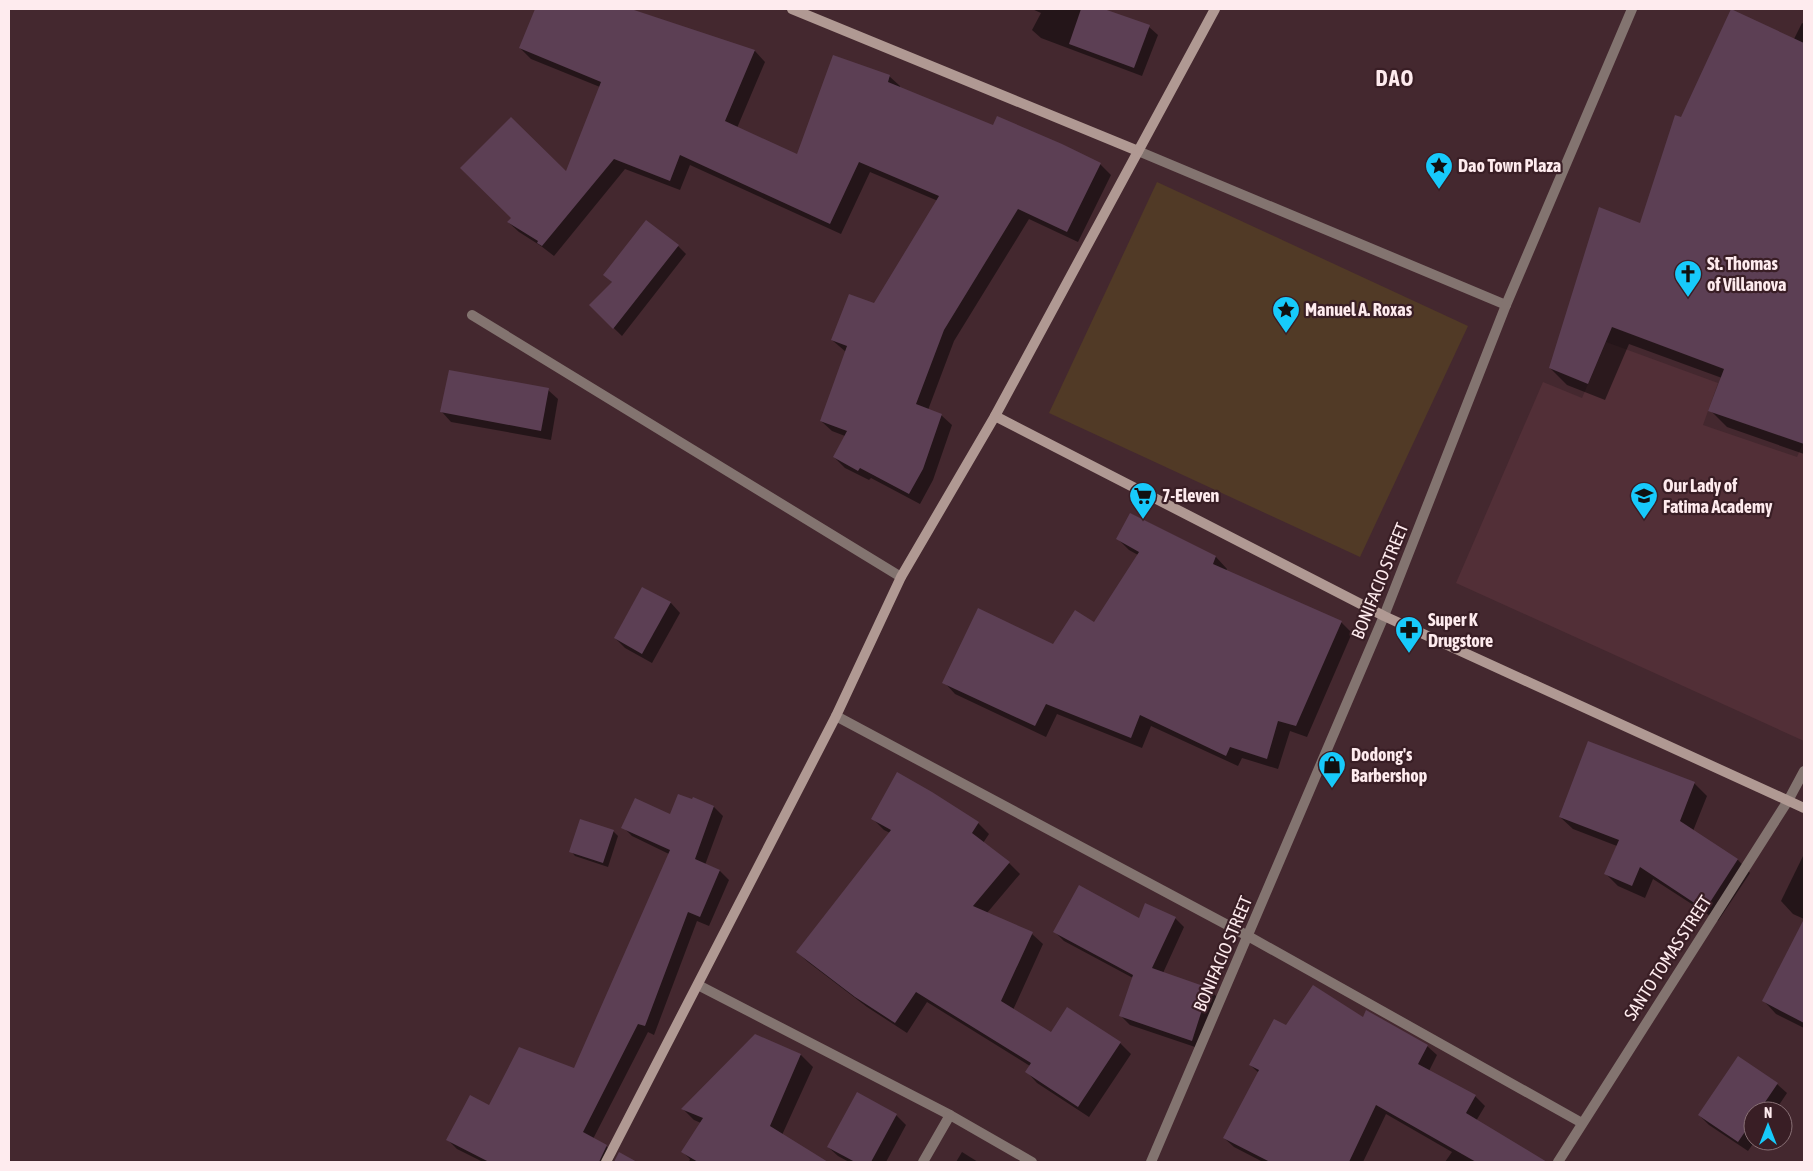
<svg xmlns="http://www.w3.org/2000/svg" width="1813" height="1171" font-family="'Asap Condensed',sans-serif">
<rect width="100%" height="100%" fill="#44282f"/>
<!-- built -->
<path fill="#522f37" d="M 1606,342 L 1718,383 L 1703,425 L 1797,457 L 1804,441 L 1804,741 L 1456,583 L 1543,382 L 1582,398 Z"/>
<!-- green -->
<path fill="#513a26" d="M 1157,182 L 1468,326 L 1360,557 L 1049,413 Z"/>
<!-- shadow -->
<g fill="#0007">
<path d="M 537,9 L 627,9 L 755,51 L 765,62 L 737,128 L 798,156 L 889,76 L 900,86 L 900,88 L 993,127 L 1100,164 L 1111,175 L 1078,242 L 1029,219 L 954,341 L 928,410 L 941,415 L 952,425 L 933,480 L 920,504 L 871,478 L 869,480 L 845,468 L 834,457 L 845,436 L 832,431 L 821,421 L 846,352 L 832,340 L 874,305 L 938,201 L 870,172 L 841,234 L 690,165 L 680,190 L 625,169 L 554,256 L 541,246 L 519,232 L 508,222 L 566,174 L 600,87 L 531,59 L 520,48 Z"/>
<path d="M 1032,9 L 1100,9 L 1149,27 L 1158,35 L 1142,76 L 1041,38 L 1032,30 L 1041,13 Z"/>
<path d="M 1802,23 L 1804,24 L 1804,454 L 1727,427 L 1710,410 L 1722,378 L 1629,344 L 1605,400 L 1567,385 L 1550,368 L 1641,224 L 1682,118 L 1794,39 Z"/>
<path d="M 678,246 L 686,254 L 622,336 L 590,305 L 613,283 L 605,275 Z"/>
<path d="M 548,390 L 558,399 L 551,440 L 451,422 L 442,412 Z"/>
<path d="M 1131,514 L 1216,557 L 1227,569 L 1226,571 L 1341,622 L 1352,633 L 1307,737 L 1290,731 L 1278,769 L 1242,758 L 1238,766 L 1151,726 L 1142,748 L 1057,714 L 1046,737 L 955,694 L 944,682 L 1054,645 L 1095,624 L 1138,555 L 1129,550 L 1117,538 Z"/>
<path d="M 643,588 L 671,603 L 680,613 L 652,663 L 625,648 L 615,638 Z"/>
<path d="M 1694,783 L 1707,796 L 1693,831 L 1738,860 L 1750,873 L 1718,921 L 1653,879 L 1645,898 L 1618,886 L 1605,873 L 1617,846 L 1573,829 L 1560,817 Z"/>
<path d="M 693,799 L 714,807 L 723,816 L 705,865 L 720,871 L 729,880 L 709,926 L 697,921 L 654,1035 L 648,1032 L 593,1139 L 606,1146 L 615,1155 L 612,1162 L 483,1162 L 457,1149 L 448,1140 L 490,1107 L 575,1070 L 669,854 L 632,836 L 623,827 L 671,816 Z"/>
<path d="M 873,819 L 978,823 L 989,834 L 983,843 L 1009,863 L 1020,874 L 987,913 L 1032,934 L 1043,944 L 1013,1010 L 1052,1034 L 1120,1043 L 1131,1054 L 1089,1117 L 1037,1083 L 1027,1072 L 1030,1066 L 927,1002 L 907,1033 L 867,1007 L 808,962 L 797,952 L 890,833 L 884,830 Z"/>
<path d="M 613,831 L 618,836 L 608,867 L 575,856 L 571,851 Z"/>
<path d="M 1804,854 L 1804,919 L 1793,914 L 1781,901 Z"/>
<path d="M 1175,918 L 1184,927 L 1163,973 L 1209,989 L 1218,998 L 1201,1049 L 1130,1025 L 1121,1016 L 1133,978 L 1064,941 L 1055,932 L 1139,919 Z"/>
<path d="M 1804,922 L 1804,1028 L 1776,1014 L 1764,1001 Z"/>
<path d="M 1363,1019 L 1427,1046 L 1437,1055 L 1429,1071 L 1475,1096 L 1485,1106 L 1476,1121 L 1545,1162 L 1445,1162 L 1452,1152 L 1386,1114 L 1363,1162 L 1263,1162 L 1234,1147 L 1224,1138 L 1259,1073 L 1250,1065 L 1286,1027 Z"/>
<path d="M 755,1035 L 801,1055 L 813,1067 L 782,1135 L 807,1150 L 819,1162 L 689,1162 L 690,1159 L 683,1152 L 701,1123 L 694,1120 L 683,1109 Z"/>
<path d="M 1777,1084 L 1787,1093 L 1775,1111 L 1753,1111 L 1753,1141 L 1755,1141 L 1748,1151 L 1709,1125 L 1699,1115 Z"/>
<path d="M 858,1094 L 896,1115 L 906,1125 L 886,1162 L 849,1162 L 838,1156 L 828,1147 Z"/>
<path d="M 962,1152 L 978,1162 L 956,1162 Z"/>
</g>
<!-- building -->
<g fill="#5c3f54">
<path d="M 535,9 L 631,9 L 755,50 L 725,121 L 797,154 L 833,55 L 890,75 L 888,82 L 993,125 L 997,116 L 1062,144 L 1101,163 L 1067,232 L 1018,209 L 944,330 L 916,404 L 942,414 L 923,469 L 909,494 L 860,468 L 858,471 L 833,457 L 847,431 L 820,421 L 847,346 L 831,340 L 849,294 L 874,303 L 939,196 L 859,162 L 830,224 L 680,155 L 670,181 L 614,159 L 542,246 L 537,243 L 538,241 L 507,222 L 511,218 L 460,168 L 511,117 L 566,171 L 601,82 L 519,48 Z"/>
<path d="M 1081,9 L 1104,9 L 1150,25 L 1134,68 L 1069,44 Z"/>
<path d="M 1731,9 L 1804,43 L 1804,444 L 1708,411 L 1724,369 L 1612,327 L 1588,384 L 1549,368 L 1599,207 L 1640,223 L 1675,115 L 1681,117 Z"/>
<path d="M 646,220 L 679,245 L 613,329 L 589,305 L 612,282 L 603,275 Z"/>
<path d="M 449,370 L 549,388 L 541,431 L 440,412 Z"/>
<path d="M 1130,513 L 1216,556 L 1213,564 L 1342,621 L 1296,726 L 1278,721 L 1267,759 L 1230,747 L 1226,756 L 1140,715 L 1131,738 L 1046,704 L 1035,726 L 942,683 L 978,608 L 1053,644 L 1075,610 L 1094,622 L 1139,552 L 1116,539 Z"/>
<path d="M 642,587 L 671,602 L 642,654 L 614,638 Z"/>
<path d="M 1588,741 L 1695,782 L 1680,821 L 1738,859 L 1705,910 L 1640,867 L 1632,886 L 1604,874 L 1619,840 L 1559,817 Z"/>
<path d="M 897,772 L 932,792 L 979,822 L 972,833 L 1010,862 L 973,906 L 1033,932 L 1001,1001 L 1051,1032 L 1067,1007 L 1121,1042 L 1078,1107 L 1025,1072 L 1031,1063 L 916,992 L 895,1023 L 855,997 L 796,952 L 891,830 L 871,819 Z"/>
<path d="M 678,794 L 692,799 L 693,797 L 714,806 L 695,859 L 720,870 L 700,917 L 688,912 L 645,1026 L 638,1024 L 583,1132 L 607,1145 L 599,1162 L 489,1162 L 446,1140 L 470,1095 L 489,1105 L 519,1047 L 574,1068 L 670,850 L 621,828 L 635,798 L 670,814 Z"/>
<path d="M 580,819 L 614,830 L 603,863 L 569,852 Z"/>
<path d="M 1079,885 L 1139,918 L 1145,903 L 1176,917 L 1152,968 L 1209,988 L 1192,1041 L 1119,1016 L 1133,975 L 1053,932 Z"/>
<path d="M 1804,919 L 1804,1023 L 1762,1001 Z"/>
<path d="M 1313,985 L 1363,1017 L 1366,1010 L 1428,1045 L 1418,1064 L 1476,1095 L 1466,1113 L 1547,1162 L 1476,1162 L 1376,1105 L 1349,1162 L 1270,1162 L 1223,1138 L 1259,1070 L 1249,1065 L 1274,1019 L 1286,1025 Z"/>
<path d="M 755,1034 L 801,1054 L 770,1126 L 828,1162 L 698,1162 L 681,1152 L 703,1118 L 681,1109 Z"/>
<path d="M 1738,1056 L 1778,1083 L 1759,1111 L 1753,1111 L 1753,1120 L 1738,1142 L 1698,1115 Z"/>
<path d="M 857,1092 L 897,1114 L 871,1162 L 855,1162 L 827,1147 Z"/>
<path d="M 619,1152 L 637,1162 L 614,1162 Z"/>
</g>
<g fill="none" stroke-linecap="round" stroke-linejoin="round">
<!-- lane -->
<path stroke="#837470" stroke-width="10" d="M 1138,151 L 1506,305"/>
<!-- street -->
<g stroke="#837470" stroke-width="10">
<path d="M 472,315 L 901,577"/>
<path d="M 836,716 L 1248,936 L 1582,1123"/>
<path d="M 698,985 L 950,1115 L 1032,1162"/>
<path d="M 923,1162 L 950,1115"/>
<path d="M 1151,1162 L 1384,616 L 1506,305 L 1632,9"/>
<path d="M 1558,1162 L 1789,799 L 1804,771"/>
</g>
<!-- secondary -->
<g stroke="#b09993" stroke-width="10">
<path d="M 792,9 L 1138,151"/>
<path d="M 995,416 L 1384,616 L 1804,808"/>
<path d="M 606,1162 L 836,716 L 901,577 L 995,416 L 1215,9"/>
</g>
</g>
<!-- icons -->
<defs>
<symbol id="sight-pin" viewBox="-11 -11 22 30"><path d="M0 17L-7.5 6A9.5 9.5 0 1 1 7.5 6Z" fill="#17cafb" stroke="#391e25"/><path d="M0-6L1.8-2.2L6-1.7L2.9 1.2L3.7 5.4L0 3.3L-3.7 5.4L-2.9 1.2L-6-1.7L-1.8-2.2Z" fill="#111"/></symbol>
<symbol id="church-pin" viewBox="-11 -11 22 30"><path d="M0 17L-7.5 6A9.5 9.5 0 1 1 7.5 6Z" fill="#17cafb" stroke="#391e25"/><path d="M-1.2-6h2.4v3.5h3.3v2.4h-3.3V6h-2.4V-.1h-3.3v-2.4h3.3Z" fill="#111"/></symbol>
<symbol id="supermarket-pin" viewBox="-11 -11 22 30"><path d="M0 17L-7.5 6A9.5 9.5 0 1 1 7.5 6Z" fill="#17cafb" stroke="#391e25"/><path d="M-6-5.5h2.5l.6 2H6L4.5 2H-2.5L-4.4-4H-6ZM-1.5 3.2a1.3 1.3 0 1 0 .1 0ZM3 3.2a1.3 1.3 0 1 0 .1 0Z" fill="#111"/></symbol>
<symbol id="school-pin" viewBox="-11 -11 22 30"><path d="M0 17L-7.5 6A9.5 9.5 0 1 1 7.5 6Z" fill="#17cafb" stroke="#391e25"/><path d="M0-5L7-2L0 1L-7-2ZM-4 1L0 2.5L4 1V4Q0 6-4 4Z" fill="#111"/></symbol>
<symbol id="pharmacy-pin" viewBox="-11 -11 22 30"><path d="M0 17L-7.5 6A9.5 9.5 0 1 1 7.5 6Z" fill="#17cafb" stroke="#391e25"/><path d="M-2-6h4v4h4v4h-4v4h-4v-4h-4v-4h4Z" fill="#111"/></symbol>
<symbol id="shop-pin" viewBox="-11 -11 22 30"><path d="M0 17L-7.5 6A9.5 9.5 0 1 1 7.5 6Z" fill="#17cafb" stroke="#391e25"/><path d="M-5-2.5h2.3a2.7 3.5 0 0 1 5.4 0H5L5.5 6h-11ZM-1.5-2.5h3a1.5 2.3 0 0 0-3 0Z" fill="#111"/></symbol>
</defs>
<g fill-rule="evenodd">
<use href="#sight-pin" x="1423" y="150" width="32" height="43"/>
<use href="#church-pin" x="1672" y="258" width="32" height="43"/>
<use href="#sight-pin" x="1270" y="294" width="32" height="43"/>
<use href="#supermarket-pin" x="1127" y="480" width="32" height="43"/>
<use href="#school-pin" x="1628" y="480" width="32" height="43"/>
<use href="#pharmacy-pin" x="1393" y="614" width="32" height="43"/>
<use href="#shop-pin" x="1316" y="749" width="32" height="43"/>
</g>
<g text-anchor="middle" stroke-width="4.5" stroke-linejoin="round" paint-order="stroke">
<!-- poi labels -->
<g font-size="18" font-weight="bold" fill="#feebee" stroke="#391e25" text-anchor="start">
<text x="1458" y="172">Dao Town Plaza</text>
<text x="1707" y="270">St. Thomas<tspan x="1707" dy="21">of Villanova</tspan></text>
<text x="1305" y="316">Manuel A. Roxas</text>
<text x="1663" y="492">Our Lady of<tspan x="1663" dy="21">Fatima Academy</tspan></text>
<text x="1162" y="502">7-Eleven</text>
<text x="1428" y="626">Super K<tspan x="1428" dy="21">Drugstore</tspan></text>
<text x="1351" y="761">Dodong's<tspan x="1351" dy="21">Barbershop</tspan></text>
</g>
<!-- street labels -->
<g font-size="18" fill="#feebee" stroke="#391e25">
<text transform="translate(1380 581) rotate(-68)" y="6">BONIFACIO STREET</text>
<text transform="translate(1223 954) rotate(-67)" y="6">BONIFACIO STREET</text>
<text transform="translate(1668 958) rotate(-57)" y="6">SANTO TOMAS STREET</text>
</g>
<!-- district labels -->
<g font-size="22" font-weight="bold" letter-spacing="1" fill="#feebee" stroke="#391e25">
<text x="1395" y="86">DAO</text>
</g>
</g>
<!-- border -->
<rect width="1813" height="1171" fill="none" stroke="#feebee" stroke-width="20"/>
<!-- north arrow -->
<g transform="translate(1768 1126)"><circle r="24" fill="#391e25" stroke="#887075"/>
<path d="M0-4L9 19L0 12L-9 19Z" fill="#17cafb"/>
<text y="-8" font-size="14" font-weight="bold" text-anchor="middle" fill="#feebee">N</text>
</g>
</svg>
